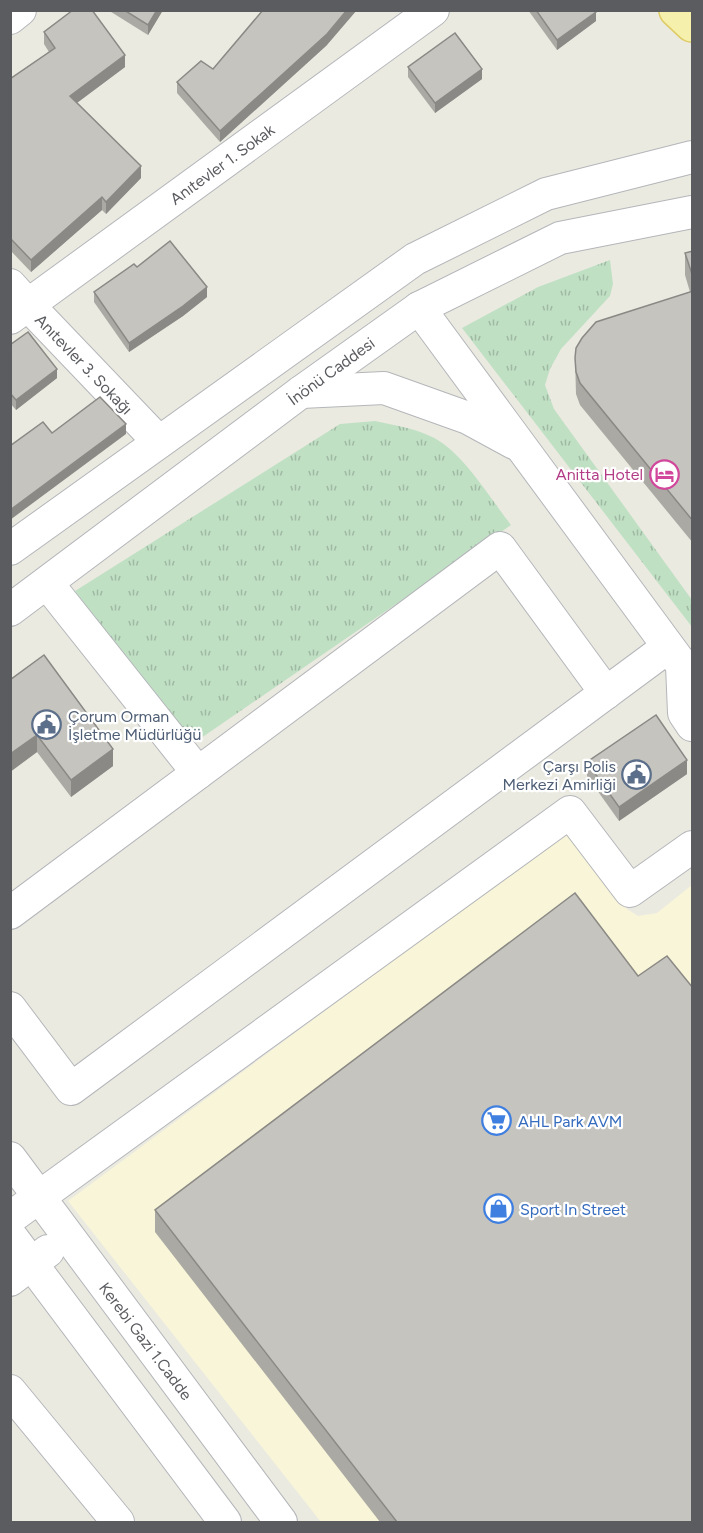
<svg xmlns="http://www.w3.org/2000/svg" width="703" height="1533" font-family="Figtree,sans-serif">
<defs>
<pattern id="grass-tufts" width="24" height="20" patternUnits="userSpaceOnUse" patternTransform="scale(1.5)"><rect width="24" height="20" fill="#c0e0c4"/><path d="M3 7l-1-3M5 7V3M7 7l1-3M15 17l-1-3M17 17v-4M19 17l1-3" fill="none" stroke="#9fb9a3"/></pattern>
</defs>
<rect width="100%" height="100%" fill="#ebeae1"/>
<!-- commercial -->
<path fill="#f9f5d8" d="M 568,831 L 627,909 L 638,916 L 657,913 L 692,885 L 692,1522 L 321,1522 L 68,1201 Z"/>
<!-- grass -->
<g fill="url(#grass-tufts)">
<path d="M 610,260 L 613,284 L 610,296 L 561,349 L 550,369 L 545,385 L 554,409 L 692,600 L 692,627 L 462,328 L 538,287 Z"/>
<path d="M 375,421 C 394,425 413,428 430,436 C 461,449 490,498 511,525 L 191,745 L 75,591 L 340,424 Z"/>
</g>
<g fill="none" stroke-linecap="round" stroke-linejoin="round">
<defs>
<g id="minor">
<path d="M 10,18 L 20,10"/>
<path d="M 10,285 L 28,305 L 159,442"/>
<path d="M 419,308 L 682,665 L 692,672"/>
<path d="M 10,318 L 433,10"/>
<path d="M 301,392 L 384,388 L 468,418 L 514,443"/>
<path d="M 10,549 L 415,259 L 546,194 L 692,157"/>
<path d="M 47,583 L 198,773"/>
<path d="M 10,610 L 301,392 L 419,308 L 560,238 L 692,212"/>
<path d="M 682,665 L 684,713 L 692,725"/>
<path d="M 10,913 L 500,548 L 606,693"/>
<path d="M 10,1008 L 71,1089 L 668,647"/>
<path d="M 10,1158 L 281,1522"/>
<path d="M 10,1218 L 570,812 L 630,891 L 692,847"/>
<path d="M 10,1235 L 225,1522"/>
<path d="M 10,1280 L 48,1251"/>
<path d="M 10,1391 L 118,1522"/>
</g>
<path id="major" d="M 676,10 L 692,25"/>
</defs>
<!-- minor casing -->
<use href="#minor" stroke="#b4b6ba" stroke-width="34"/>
<!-- major casing -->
<use href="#major" stroke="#dfcb66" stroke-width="36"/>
<!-- minor -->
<use href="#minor" stroke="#fff" stroke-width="32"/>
<!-- major -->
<use href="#major" stroke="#f5f1ad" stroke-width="33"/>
</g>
<!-- wall -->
<g fill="#aaa9a3">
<path d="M 108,10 L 163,10 L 148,35 Z"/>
<path d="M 528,10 L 595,10 L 596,21 L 557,50 Z"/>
<path d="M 44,32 L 125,67 L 77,103 L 141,178 L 106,214 L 102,210 L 31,272 L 10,250 L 10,79 L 49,52 L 44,44 Z"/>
<path d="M 327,45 L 220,142 L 177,93 L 177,82 L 213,69 Z"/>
<path d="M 408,67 L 482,79 L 435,113 L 408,77 Z"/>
<path d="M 693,251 L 693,543 L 580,405 L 576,394 L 575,358 L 690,292 L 685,275 L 685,253 Z"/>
<path d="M 137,267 L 207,297 L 183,316 L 129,352 L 94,302 L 94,292 Z"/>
<path d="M 10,345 L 57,378 L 16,410 L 10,403 Z"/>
<path d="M 10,680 L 113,766 L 71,797 L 37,752 L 10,772 Z"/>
<path d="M 587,762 L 687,774 L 619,821 L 587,776 Z"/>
<path d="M 638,976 L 693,1522 L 380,1522 L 155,1232 L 155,1210 Z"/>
</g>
<!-- shaded-wall -->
<g fill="#8b8985">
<path d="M 157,10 L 163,10 L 148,35 L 148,25 Z"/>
<path d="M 347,10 L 357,10 L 327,45 L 220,142 L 220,131 Z"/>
<path d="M 596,12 L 596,21 L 557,50 L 557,40 Z"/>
<path d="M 125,55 L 125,67 L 70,108 L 70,96 Z"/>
<path d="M 482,69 L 482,79 L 435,113 L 435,103 Z"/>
<path d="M 141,166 L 141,178 L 106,214 L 106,202 Z"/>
<path d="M 102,197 L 102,210 L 31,272 L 31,260 Z"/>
<path d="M 207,287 L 207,297 L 183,316 L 129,352 L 129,343 Z"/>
<path d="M 57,369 L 57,378 L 16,410 L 16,400 Z"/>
<path d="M 126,424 L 126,434 L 10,520 L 10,510 Z"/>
<path d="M 37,735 L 37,752 L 10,772 L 10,754 Z"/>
<path d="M 113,749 L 113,766 L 71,797 L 71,780 Z"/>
<path d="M 687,760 L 687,774 L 619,821 L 619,807 Z"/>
</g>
<!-- building -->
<g fill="#c6c4be" stroke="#8b8985" stroke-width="1.5">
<path d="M 73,10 L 92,10 L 125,55 L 70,96 L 141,166 L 106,202 L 102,197 L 31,260 L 10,238 L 10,79 L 55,48 L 44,32 Z"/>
<path d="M 124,10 L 157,10 L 148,25 Z"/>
<path d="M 263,10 L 347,10 L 327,34 L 220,131 L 177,82 L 201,61 L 213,69 Z"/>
<path d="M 536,10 L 595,10 L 596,12 L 557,40 Z"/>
<path d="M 455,33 L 482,69 L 435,103 L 408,67 Z"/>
<path d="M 170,241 L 207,287 L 183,306 L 129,343 L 94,292 L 134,264 L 137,267 Z"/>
<path d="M 693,251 L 693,277 L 685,253 Z"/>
<path d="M 693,291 L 693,521 L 580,383 L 576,372 L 575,358 L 576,348 L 582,338 L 596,322 Z"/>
<path d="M 28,332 L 57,369 L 16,400 L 10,393 L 10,345 Z"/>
<path d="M 100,397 L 126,424 L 10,510 L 10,446 L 43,422 L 52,433 Z"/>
<path d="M 44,655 L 113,749 L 71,780 L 37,735 L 10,754 L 10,680 Z"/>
<path d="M 656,715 L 687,760 L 619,807 L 587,762 Z"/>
<path d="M 575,893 L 638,976 L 667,956 L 693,988 L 693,1522 L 397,1522 L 155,1210 Z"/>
</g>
<!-- icons -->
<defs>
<symbol id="hotel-ring" viewBox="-11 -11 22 22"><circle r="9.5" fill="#fff" stroke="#d1479c" stroke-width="1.5"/><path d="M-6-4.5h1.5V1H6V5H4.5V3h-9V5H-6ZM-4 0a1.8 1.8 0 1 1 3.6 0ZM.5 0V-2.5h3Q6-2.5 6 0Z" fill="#d1479c"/></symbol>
<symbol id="civic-ring" viewBox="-11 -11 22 22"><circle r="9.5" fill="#fff" stroke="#5c6f8a" stroke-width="1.5"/><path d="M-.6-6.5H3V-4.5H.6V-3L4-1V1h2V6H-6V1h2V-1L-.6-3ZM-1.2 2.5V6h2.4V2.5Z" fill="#5c6f8a"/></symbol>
<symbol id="supermarket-ring" viewBox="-11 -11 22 22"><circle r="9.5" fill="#fff" stroke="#3f7fe0" stroke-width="1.5"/><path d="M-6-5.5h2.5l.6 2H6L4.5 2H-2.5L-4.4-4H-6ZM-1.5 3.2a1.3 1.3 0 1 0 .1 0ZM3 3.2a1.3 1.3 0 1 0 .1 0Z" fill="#3f7fe0"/></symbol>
<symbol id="shop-ring" viewBox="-11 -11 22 22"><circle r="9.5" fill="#fff" stroke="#3f7fe0" stroke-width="1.5"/><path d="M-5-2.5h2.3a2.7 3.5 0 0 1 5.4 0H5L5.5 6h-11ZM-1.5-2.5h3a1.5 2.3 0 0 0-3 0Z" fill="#3f7fe0"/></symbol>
</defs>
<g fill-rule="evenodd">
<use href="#hotel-ring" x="648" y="458" width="33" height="33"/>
<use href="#civic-ring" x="30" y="708" width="33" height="33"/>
<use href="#civic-ring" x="620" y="758" width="33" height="33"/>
<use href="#supermarket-ring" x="480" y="1104" width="33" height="33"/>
<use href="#shop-ring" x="482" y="1192" width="33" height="33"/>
</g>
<g text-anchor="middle" stroke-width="4.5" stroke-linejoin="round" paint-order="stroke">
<!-- street labels -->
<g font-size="16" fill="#5a5c60" stroke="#fff">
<text transform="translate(222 164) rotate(-36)" y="6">Anıtevler 1. Sokak</text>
<text transform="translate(84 364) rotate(46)" y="6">Anıtevler 3. Sokağı</text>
<text transform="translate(331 371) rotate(-36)" y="6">İnönü Caddesi</text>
<text transform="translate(146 1341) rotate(53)" y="6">Kerebi Gazi 1.Cadde</text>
</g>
<!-- hotel labels -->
<g font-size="16" fill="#b23c85" stroke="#fff" text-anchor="end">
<text x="643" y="480">Anitta Hotel</text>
</g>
<!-- service labels -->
<g font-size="16" fill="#4e5e75" stroke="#fff" text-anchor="start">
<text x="68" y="722">Çorum Orman<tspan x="68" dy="18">İşletme Müdürlüğü</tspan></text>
<text x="616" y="772" text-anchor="end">Çarşı Polis<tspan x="616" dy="18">Merkezi Amirliği</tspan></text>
</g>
<!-- shop labels -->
<g font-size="16" fill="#366cbe" stroke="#fff" text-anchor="start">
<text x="518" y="1127">AHL Park AVM</text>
<text x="520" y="1215">Sport In Street</text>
</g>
</g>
<!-- border -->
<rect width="703" height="1533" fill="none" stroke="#5a5c60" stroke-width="24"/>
</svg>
